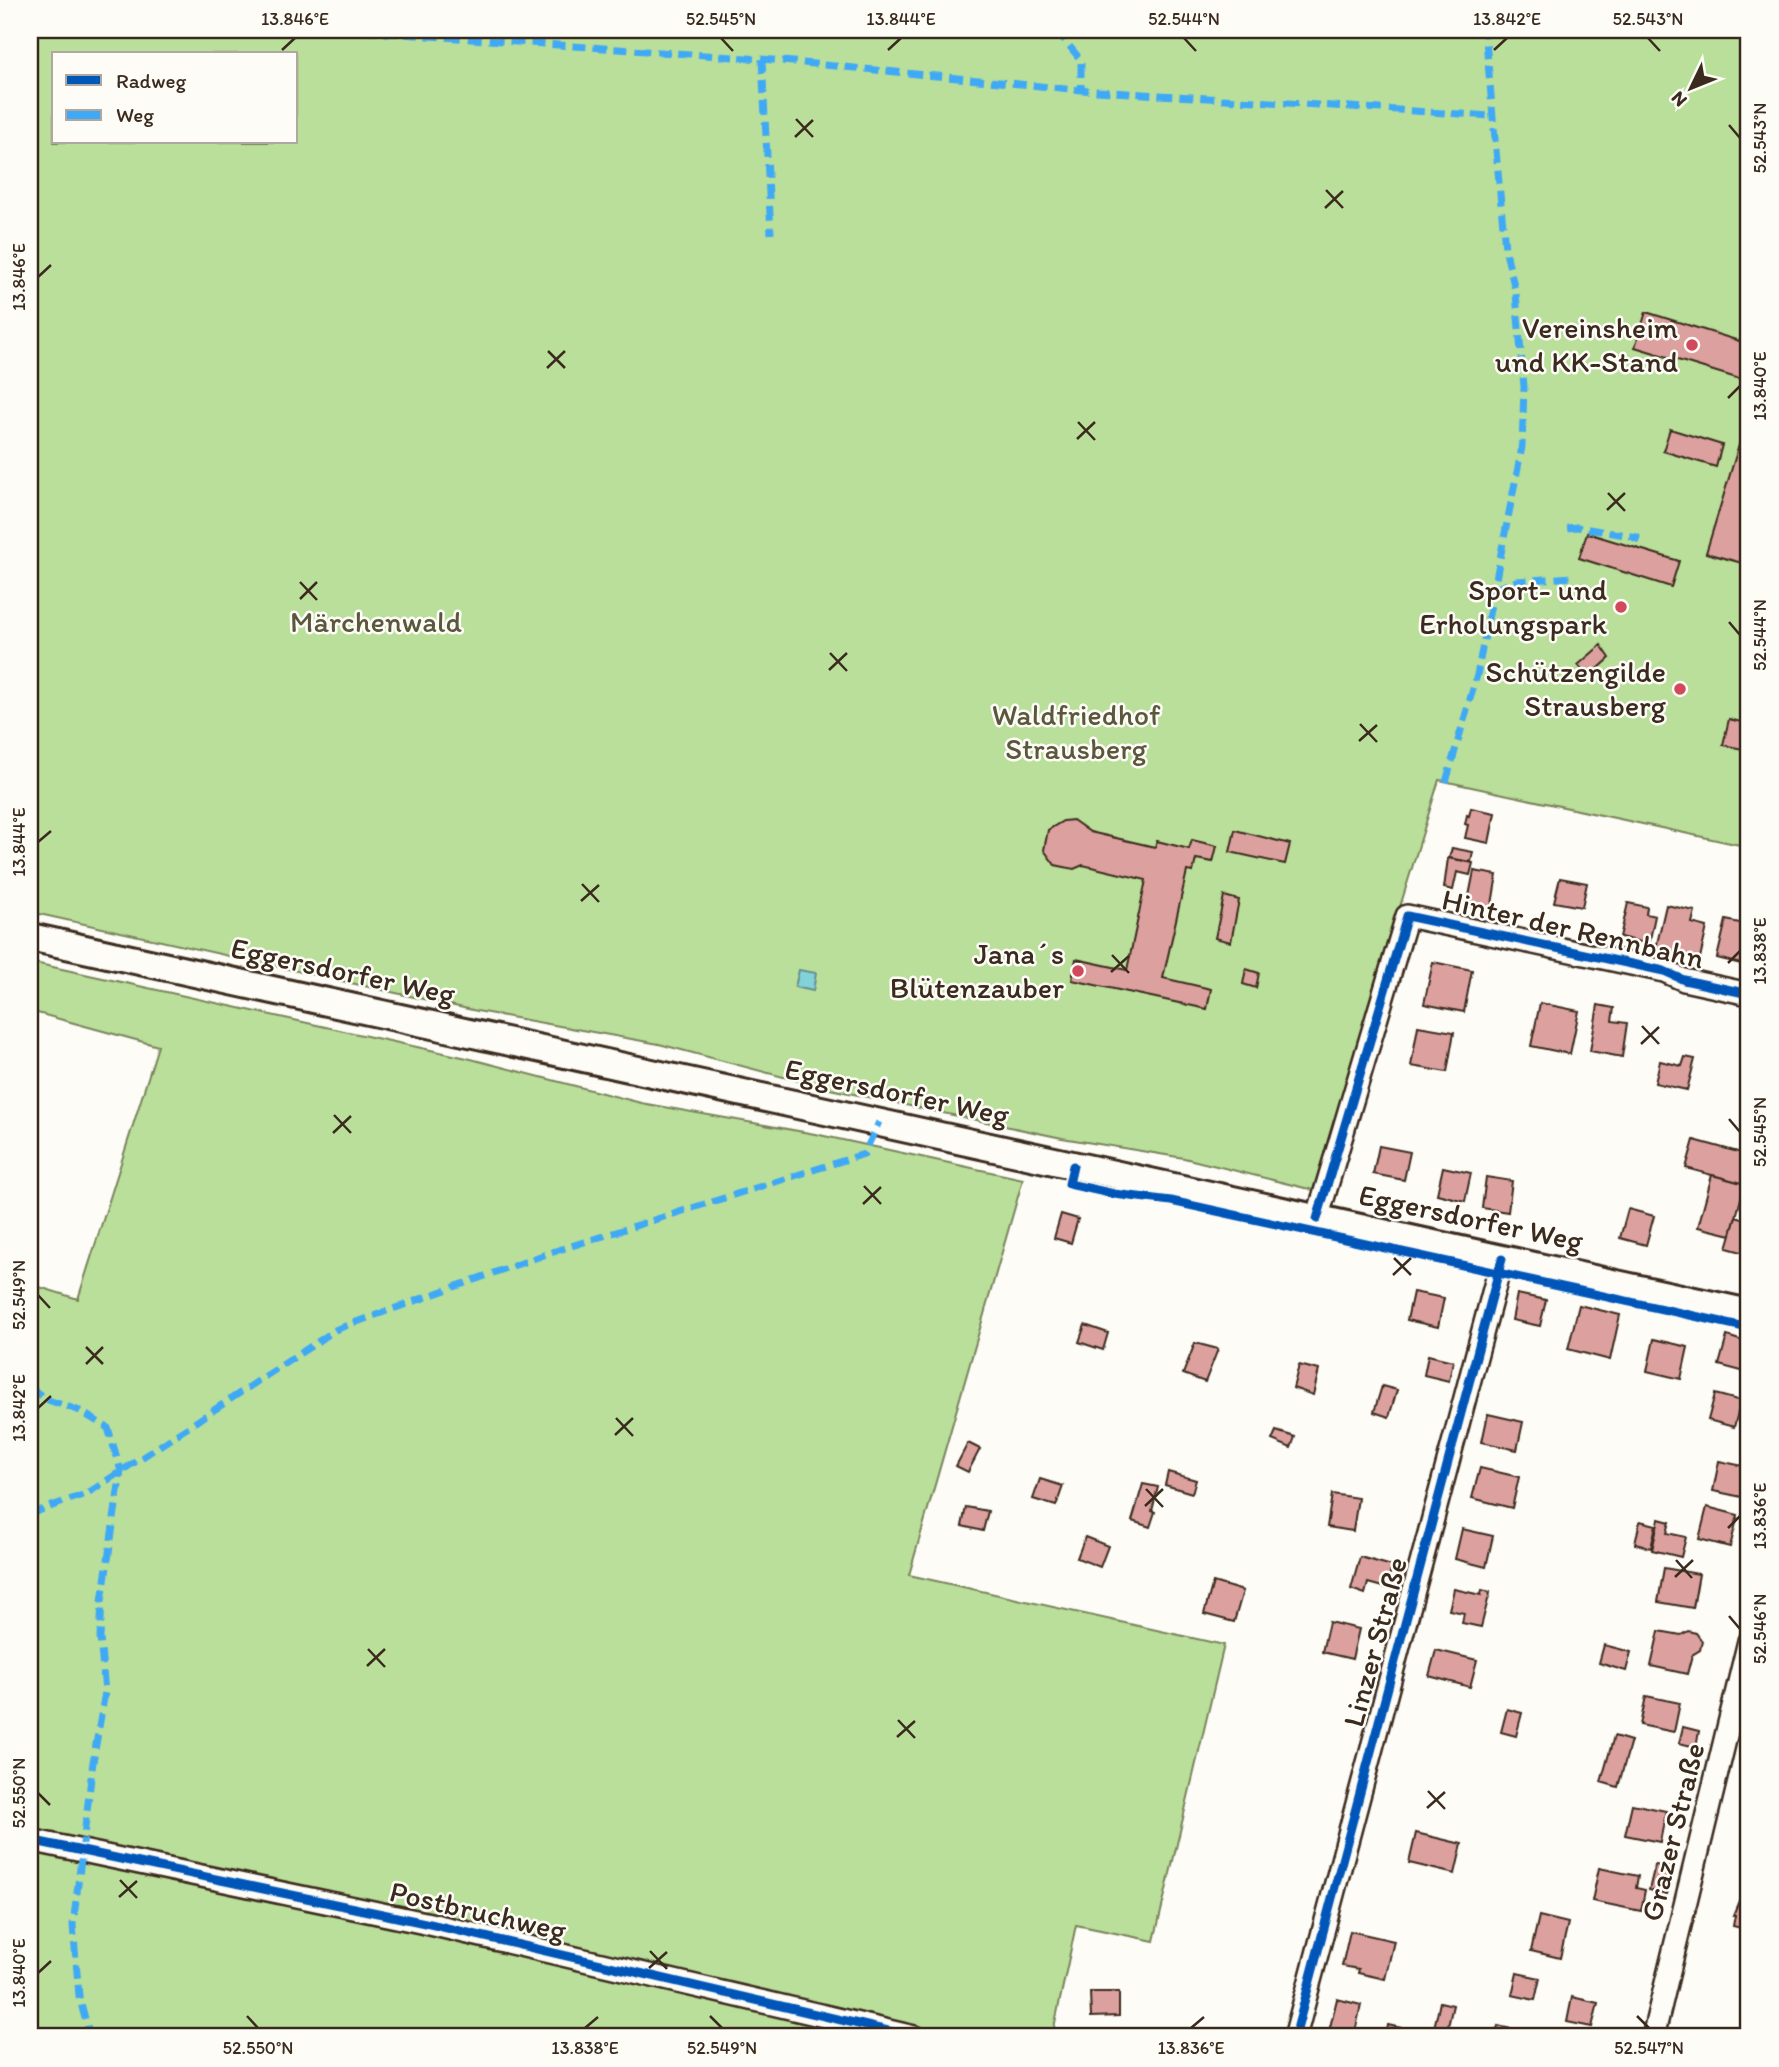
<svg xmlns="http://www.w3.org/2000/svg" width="1779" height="2067" font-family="Itim,sans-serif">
<rect width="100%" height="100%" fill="#fdfcf7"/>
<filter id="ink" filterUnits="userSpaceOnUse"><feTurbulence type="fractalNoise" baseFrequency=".0143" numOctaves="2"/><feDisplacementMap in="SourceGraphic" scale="14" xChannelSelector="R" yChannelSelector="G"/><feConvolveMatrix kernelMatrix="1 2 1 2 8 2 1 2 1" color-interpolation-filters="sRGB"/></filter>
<g filter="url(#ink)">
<!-- green -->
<g fill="#badf9a" stroke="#7a845c" stroke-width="2" fill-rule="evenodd">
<path d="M 30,30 L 1749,30 L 1749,847 L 1439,780 L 1313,1190 L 1184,1158 L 1062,1138 L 825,1088 L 659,1044 L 477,1011 L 30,912 ZM 54,54 L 296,54 L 296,142 L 54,142 Z"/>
<path d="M 30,962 L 467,1058 L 641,1103 L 815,1134 L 1023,1179 L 909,1575 L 1224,1645 L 1154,1941 L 1076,1925 L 1052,2037 L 30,2037 L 30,1284 L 78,1299 L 158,1046 L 30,1011 Z"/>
</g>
<!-- water -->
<path fill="#81d2d9" stroke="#658f8e" stroke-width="2" d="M 799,970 L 816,973 L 813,991 L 795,987 Z"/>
<!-- building -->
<g fill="#dca19f" stroke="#3b2a1e" stroke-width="2">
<path d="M 1646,312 L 1749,344 L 1749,358 L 1743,380 L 1635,347 Z"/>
<path d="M 1670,429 L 1722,445 L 1716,467 L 1663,451 Z"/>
<path d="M 1742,435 L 1749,438 L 1749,541 L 1742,563 L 1706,553 Z"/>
<path d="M 1587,533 L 1679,561 L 1671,587 L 1579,558 Z"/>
<path d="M 1601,645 L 1610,658 L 1589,677 L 1578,665 Z"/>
<path d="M 1729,719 L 1749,724 L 1748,750 L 1723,745 Z"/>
<path d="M 1471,808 L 1495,813 L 1489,843 L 1465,838 L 1468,825 L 1465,824 L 1467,815 L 1469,816 Z"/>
<path d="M 1073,820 L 1090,832 L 1155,847 L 1157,841 L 1189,849 L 1192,840 L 1217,846 L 1213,862 L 1196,859 L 1193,872 L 1187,871 L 1163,978 L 1211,989 L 1207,1009 L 1072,980 L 1076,959 L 1127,970 L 1146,880 L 1083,865 L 1074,869 L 1055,865 L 1044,850 L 1048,830 L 1063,821 Z"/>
<path d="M 1235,830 L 1290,844 L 1285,864 L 1230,852 Z"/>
<path d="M 1452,848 L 1473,852 L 1471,862 L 1449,858 Z"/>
<path d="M 1448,858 L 1473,863 L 1470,875 L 1457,872 L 1453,890 L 1444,888 Z"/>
<path d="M 1474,871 L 1497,875 L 1491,910 L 1467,906 Z"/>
<path d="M 1560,878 L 1587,883 L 1582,907 L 1554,902 Z"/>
<path d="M 1224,896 L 1239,900 L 1231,942 L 1215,938 Z"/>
<path d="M 1628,903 L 1647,907 L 1646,914 L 1655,916 L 1649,944 L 1620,937 Z"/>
<path d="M 1666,905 L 1695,911 L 1692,923 L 1707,927 L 1700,958 L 1656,948 Z"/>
<path d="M 1726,920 L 1749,925 L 1749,966 L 1717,958 Z"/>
<path d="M 1433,962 L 1472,970 L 1464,1012 L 1424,1004 Z"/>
<path d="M 1246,969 L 1259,973 L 1256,988 L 1243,984 Z"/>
<path d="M 1540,1003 L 1579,1011 L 1570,1054 L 1531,1046 Z"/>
<path d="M 1598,1005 L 1614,1008 L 1612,1021 L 1627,1023 L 1622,1057 L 1590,1051 Z"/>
<path d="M 1418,1026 L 1454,1032 L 1447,1072 L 1411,1066 Z"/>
<path d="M 1685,1057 L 1695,1059 L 1687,1090 L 1655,1083 L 1660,1061 L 1682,1066 Z"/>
<path d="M 1694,1140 L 1749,1155 L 1749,1167 L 1745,1184 L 1686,1168 Z"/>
<path d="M 1379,1146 L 1410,1152 L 1404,1180 L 1373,1174 Z"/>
<path d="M 1443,1167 L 1471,1173 L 1465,1201 L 1437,1194 Z"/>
<path d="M 1712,1175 L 1745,1184 L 1731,1235 L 1698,1227 Z"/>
<path d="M 1486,1177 L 1512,1181 L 1508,1212 L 1482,1208 Z"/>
<path d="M 1628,1209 L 1654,1216 L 1646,1245 L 1620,1238 Z"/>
<path d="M 1061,1214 L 1078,1219 L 1071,1243 L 1054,1238 Z"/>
<path d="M 1736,1217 L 1749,1221 L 1749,1254 L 1727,1248 Z"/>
<path d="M 1413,1292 L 1444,1298 L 1438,1327 L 1407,1320 Z"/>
<path d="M 1517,1294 L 1546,1300 L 1540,1326 L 1512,1320 Z"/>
<path d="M 1579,1305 L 1620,1315 L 1610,1360 L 1568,1349 Z"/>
<path d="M 1085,1325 L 1108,1333 L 1103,1350 L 1079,1342 Z"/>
<path d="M 1727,1336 L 1749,1343 L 1749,1373 L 1719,1365 Z"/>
<path d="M 1654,1339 L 1688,1347 L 1681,1379 L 1647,1371 Z"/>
<path d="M 1195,1343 L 1218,1349 L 1205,1382 L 1183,1374 Z"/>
<path d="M 1428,1355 L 1453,1361 L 1449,1381 L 1424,1375 Z"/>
<path d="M 1299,1365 L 1319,1370 L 1313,1395 L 1293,1388 Z"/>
<path d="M 1382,1386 L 1397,1390 L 1389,1417 L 1374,1412 Z"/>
<path d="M 1715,1394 L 1741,1401 L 1734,1427 L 1708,1420 Z"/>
<path d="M 1488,1414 L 1523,1422 L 1517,1450 L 1482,1442 Z"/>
<path d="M 1276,1431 L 1295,1437 L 1291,1448 L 1272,1440 Z"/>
<path d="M 968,1443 L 980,1449 L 968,1472 L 956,1466 Z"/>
<path d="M 1719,1461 L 1748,1467 L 1742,1497 L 1713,1491 Z"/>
<path d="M 1480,1468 L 1519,1477 L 1512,1508 L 1472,1498 Z"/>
<path d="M 1168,1472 L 1196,1480 L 1192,1493 L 1165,1485 Z"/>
<path d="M 1040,1479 L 1063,1486 L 1056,1506 L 1033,1499 Z"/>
<path d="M 1143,1484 L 1158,1487 L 1152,1511 L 1155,1512 L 1150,1527 L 1132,1521 Z"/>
<path d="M 1332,1494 L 1358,1498 L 1353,1531 L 1327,1527 Z"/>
<path d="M 966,1507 L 988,1511 L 983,1531 L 962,1526 Z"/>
<path d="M 1707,1507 L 1738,1515 L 1730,1547 L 1699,1539 Z"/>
<path d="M 1659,1519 L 1670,1522 L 1667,1533 L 1686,1537 L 1681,1557 L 1652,1550 Z"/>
<path d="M 1640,1521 L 1656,1525 L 1651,1548 L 1635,1544 Z"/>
<path d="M 1462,1529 L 1493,1536 L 1486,1567 L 1455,1559 Z"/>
<path d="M 1085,1537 L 1108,1546 L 1100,1567 L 1077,1558 Z"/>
<path d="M 1360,1557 L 1392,1566 L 1386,1588 L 1368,1583 L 1365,1594 L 1351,1589 Z"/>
<path d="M 1664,1568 L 1699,1574 L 1693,1608 L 1658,1602 Z"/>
<path d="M 1213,1582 L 1243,1591 L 1234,1622 L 1204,1614 Z"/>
<path d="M 1454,1589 L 1481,1595 L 1482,1590 L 1490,1592 L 1481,1627 L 1462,1623 L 1464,1613 L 1449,1610 Z"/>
<path d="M 1329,1622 L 1359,1629 L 1352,1659 L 1322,1652 Z"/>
<path d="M 1659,1631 L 1681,1635 L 1688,1631 L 1696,1633 L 1702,1641 L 1700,1650 L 1692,1655 L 1687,1674 L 1651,1666 Z"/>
<path d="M 1604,1645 L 1631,1652 L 1626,1671 L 1599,1663 Z"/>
<path d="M 1436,1650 L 1477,1660 L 1470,1687 L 1429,1676 Z"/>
<path d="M 1646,1696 L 1680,1703 L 1674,1732 L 1640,1725 Z"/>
<path d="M 1507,1709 L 1522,1713 L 1516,1736 L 1501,1732 Z"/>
<path d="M 1683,1727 L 1699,1731 L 1696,1747 L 1679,1743 Z"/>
<path d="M 1614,1736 L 1631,1741 L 1618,1787 L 1601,1782 Z"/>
<path d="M 1632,1804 L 1666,1811 L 1660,1842 L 1625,1835 Z"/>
<path d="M 1416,1833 L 1462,1844 L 1455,1874 L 1409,1863 Z"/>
<path d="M 1749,1853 L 1749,1874 L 1745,1873 Z"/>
<path d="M 1655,1865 L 1673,1868 L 1667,1894 L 1649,1890 Z"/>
<path d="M 1599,1868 L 1638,1876 L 1636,1888 L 1645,1890 L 1641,1911 L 1592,1901 Z"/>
<path d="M 1741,1896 L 1749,1898 L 1749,1930 L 1733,1926 L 1735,1915 L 1733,1915 Z"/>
<path d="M 1539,1916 L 1568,1923 L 1560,1958 L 1531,1951 Z"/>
<path d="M 1350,1931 L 1394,1941 L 1385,1979 L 1358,1973 L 1359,1969 L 1342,1966 Z"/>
<path d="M 1517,1973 L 1540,1978 L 1535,2000 L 1512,1995 Z"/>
<path d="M 1090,1992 L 1119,1992 L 1119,2016 L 1091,2017 Z"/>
<path d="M 1572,1997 L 1598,2003 L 1592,2027 L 1567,2022 Z"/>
<path d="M 1337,1999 L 1361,2005 L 1354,2037 L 1328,2035 Z"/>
<path d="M 1440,2002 L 1453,2005 L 1446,2035 L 1433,2032 Z"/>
<path d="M 1388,2025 L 1428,2034 L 1427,2037 L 1386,2037 Z"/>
<path d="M 1498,2026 L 1543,2036 L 1542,2037 L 1495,2037 Z"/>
</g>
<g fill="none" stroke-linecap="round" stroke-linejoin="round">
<defs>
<g id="minor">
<path d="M 1317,1219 L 1407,916 L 1664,971 L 1684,980 L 1749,994"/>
<path d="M 30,1840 L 430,1924 L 914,2037"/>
<path d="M 1295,2037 L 1502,1259"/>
<path d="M 1653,2037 L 1749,1641"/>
</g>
<path id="major" d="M 30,937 L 1749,1313"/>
</defs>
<!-- minor casing -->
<use href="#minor" stroke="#3b2a1e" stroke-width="26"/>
<!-- major casing -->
<use href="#major" stroke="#3b2a1e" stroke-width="32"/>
<!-- minor -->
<use href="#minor" stroke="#fdfcf7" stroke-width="21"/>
<!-- major -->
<use href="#major" stroke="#fdfcf7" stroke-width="26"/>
<!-- quiet -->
<g stroke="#3fa9f5" stroke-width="7" stroke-dasharray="14 7" stroke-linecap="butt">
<path d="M 342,30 L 762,59 L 1081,90 L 1492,116"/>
<path d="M 1056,30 L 1081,60 L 1081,90"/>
<path d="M 762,59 L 771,234"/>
<path d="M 1567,528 L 1577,527 L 1637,537 L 1635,542"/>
<path d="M 1494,589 L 1516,581 L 1574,577"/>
<path d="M 1446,782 L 1477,675 L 1522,447 L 1524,387 L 1516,294 L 1505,248 L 1485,30"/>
<path d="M 30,1388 L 48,1400 L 80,1411 L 108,1428 L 121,1471 L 102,1601 L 100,1638 L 105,1692 L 93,1762 L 73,1925 L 79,1996 L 90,2037"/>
<path d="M 30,1514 L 88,1493 L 337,1329 L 549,1253 L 864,1154 L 879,1122"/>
</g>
<defs>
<g id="cycleway">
<path d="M 1073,1166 L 1069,1184 L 1114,1194 L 1171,1201 L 1749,1328"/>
<path d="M 1317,1219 L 1407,916 L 1664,971 L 1684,980 L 1749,994"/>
<path d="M 30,1840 L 430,1924 L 914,2037"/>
<path d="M 1295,2037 L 1502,1259"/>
</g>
</defs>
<!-- cycleway casing -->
<use href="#cycleway" stroke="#fdfcf7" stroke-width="13"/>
<!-- cycleway -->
<use href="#cycleway" stroke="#0057b8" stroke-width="9"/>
</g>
</g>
<!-- ticks -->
<path fill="none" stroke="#3b2a1e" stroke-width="2.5" d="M 721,38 L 733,51M 1184,38 L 1196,51M 1648,38 L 1660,51M 282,50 L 295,38M 888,50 L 901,38M 1494,50 L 1507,38M 796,119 L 813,137M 1729,125 L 1740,138M 795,137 L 813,120M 1326,190 L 1343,208M 1325,208 L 1343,191M 38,277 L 51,265M 548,351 L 565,368M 547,368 L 565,351M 1728,398 L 1740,386M 1078,422 L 1095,440M 1077,439 L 1095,422M 1608,493 L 1625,511M 1607,510 L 1625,493M 300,582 L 317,600M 300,599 L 317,582M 1729,622 L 1740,635M 830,653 L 847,671M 829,670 L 847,653M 1360,724 L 1377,742M 1359,741 L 1377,725M 38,842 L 51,831M 582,884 L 599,902M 581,901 L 599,885M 1112,955 L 1129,973M 1728,963 L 1740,951M 1111,972 L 1129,956M 1642,1026 L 1659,1044M 1641,1044 L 1659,1027M 334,1115 L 351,1133M 1729,1119 L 1740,1132M 333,1133 L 351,1116M 864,1186 L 881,1204M 863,1204 L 881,1187M 1394,1258 L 1411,1275M 1393,1275 L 1411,1258M 38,1295 L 50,1308M 86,1347 L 103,1364M 86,1364 L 103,1347M 38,1408 L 51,1396M 616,1418 L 633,1436M 615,1435 L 633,1418M 1146,1489 L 1163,1507M 1145,1506 L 1163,1489M 1728,1528 L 1740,1516M 1676,1560 L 1692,1578M 1675,1577 L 1693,1560M 1729,1616 L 1740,1629M 368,1649 L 385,1667M 367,1666 L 385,1649M 898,1720 L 915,1738M 897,1737 L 915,1721M 1428,1791 L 1445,1809M 38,1793 L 50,1805M 1427,1808 L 1445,1792M 120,1880 L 137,1898M 119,1897 L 137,1881M 650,1951 L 667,1969M 649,1968 L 667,1952M 38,1973 L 51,1961M 247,2016 L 258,2028M 710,2016 L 722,2028M 1637,2016 L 1649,2028M 585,2028 L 598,2017M 1191,2028 L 1204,2017"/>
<!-- markers -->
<g fill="#d1495b" stroke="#fdfcf7" stroke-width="2.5">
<circle cx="1692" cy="345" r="7"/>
<circle cx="1621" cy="607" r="7"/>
<circle cx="1680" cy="689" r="7"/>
<circle cx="1078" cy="971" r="7"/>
</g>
<g text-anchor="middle" stroke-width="5" stroke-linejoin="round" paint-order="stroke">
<!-- poi labels -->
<g font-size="30" fill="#3b2a1e" stroke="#fdfcf7" text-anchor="end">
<text x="1678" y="338">Vereinsheim<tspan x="1678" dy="34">und KK-Stand</tspan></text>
<text x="1607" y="600">Sport- und<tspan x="1607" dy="34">Erholungspark</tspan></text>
<text x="1666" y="682">Schützengilde<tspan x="1666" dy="34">Strausberg</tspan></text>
<text x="1064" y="964">Jana´s<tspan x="1064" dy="34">Blütenzauber</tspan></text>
</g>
<!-- park labels -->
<g font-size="30" fill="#5b573d" stroke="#fdfcf7">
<text x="376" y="632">Märchenwald</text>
<text x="1076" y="725">Waldfriedhof<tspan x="1076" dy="34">Strausberg</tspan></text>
</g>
<!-- street labels -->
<g font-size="30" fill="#3b2a1e" stroke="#fdfcf7">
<text transform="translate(1573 929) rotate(13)" y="10">Hinter der Rennbahn</text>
<text transform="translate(343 971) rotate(12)" y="10">Eggersdorfer Weg</text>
<text transform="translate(897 1092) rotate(12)" y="10">Eggersdorfer Weg</text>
<text transform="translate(1471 1218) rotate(12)" y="10">Eggersdorfer Weg</text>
<text transform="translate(1375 1642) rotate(-75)" y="10">Linzer Straße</text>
<text transform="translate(1673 1832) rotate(-76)" y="10">Grazer Straße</text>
<text transform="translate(478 1911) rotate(13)" y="10">Postbruchweg</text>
</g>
</g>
<!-- margin -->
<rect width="1779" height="2067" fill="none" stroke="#fdfcf7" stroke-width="77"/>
<!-- legend -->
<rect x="52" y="52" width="245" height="91" fill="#fdfcf7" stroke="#afa8a0" stroke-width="2"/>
<rect x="66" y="75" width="35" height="10" fill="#0057b8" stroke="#afa8a0" stroke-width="2"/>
<text x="116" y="88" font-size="21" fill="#3b2a1e">Radweg</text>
<rect x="66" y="110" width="35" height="10" fill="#3fa9f5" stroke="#afa8a0" stroke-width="2"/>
<text x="116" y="122" font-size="21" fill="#3b2a1e">Weg</text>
<!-- north arrow -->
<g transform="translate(1691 88) rotate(227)" stroke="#fdfcf7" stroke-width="5" paint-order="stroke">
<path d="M0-5L12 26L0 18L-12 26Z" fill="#3b2a1e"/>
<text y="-10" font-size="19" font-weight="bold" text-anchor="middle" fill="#3b2a1e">N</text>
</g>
<rect x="38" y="38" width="1702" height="1990" fill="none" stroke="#3b2a1e" stroke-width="2.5"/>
<g font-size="18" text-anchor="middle" fill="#3b2a1e">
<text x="295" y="25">13.846°E</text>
<text x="721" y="25">52.545°N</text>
<text x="901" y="25">13.844°E</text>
<text x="1184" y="25">52.544°N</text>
<text x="1507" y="25">13.842°E</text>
<text x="1648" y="25">52.543°N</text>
<text transform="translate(1760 138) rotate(-90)" y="6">52.543°N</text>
<text transform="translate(19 277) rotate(-90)" y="6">13.846°E</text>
<text transform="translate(1760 386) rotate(-90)" y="6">13.840°E</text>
<text transform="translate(1760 635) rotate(-90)" y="6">52.544°N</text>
<text transform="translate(19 842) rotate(-90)" y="6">13.844°E</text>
<text transform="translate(1760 951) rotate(-90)" y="6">13.838°E</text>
<text transform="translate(1760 1132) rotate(-90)" y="6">52.545°N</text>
<text transform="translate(19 1295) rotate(-90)" y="6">52.549°N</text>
<text transform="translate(19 1408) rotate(-90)" y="6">13.842°E</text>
<text transform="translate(1760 1516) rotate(-90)" y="6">13.836°E</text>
<text transform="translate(1760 1629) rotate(-90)" y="6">52.546°N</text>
<text transform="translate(19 1793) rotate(-90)" y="6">52.550°N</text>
<text transform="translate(19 1973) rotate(-90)" y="6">13.840°E</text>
<text x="258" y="2054">52.550°N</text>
<text x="585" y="2054">13.838°E</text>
<text x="722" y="2054">52.549°N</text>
<text x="1191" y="2054">13.836°E</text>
<text x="1649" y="2054">52.547°N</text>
</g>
</svg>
